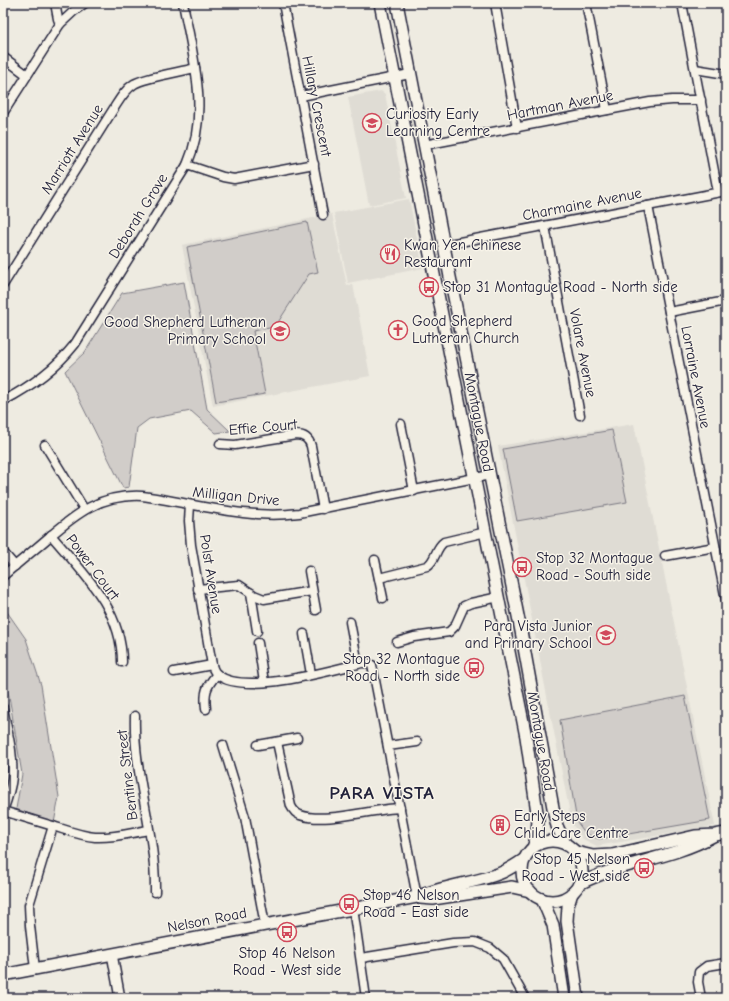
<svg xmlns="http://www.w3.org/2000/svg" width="729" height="1001" font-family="'Comic Neue',sans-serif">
<rect width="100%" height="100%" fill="#eeebe1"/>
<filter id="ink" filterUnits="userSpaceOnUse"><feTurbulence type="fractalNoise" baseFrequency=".025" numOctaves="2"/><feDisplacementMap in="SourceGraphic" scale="8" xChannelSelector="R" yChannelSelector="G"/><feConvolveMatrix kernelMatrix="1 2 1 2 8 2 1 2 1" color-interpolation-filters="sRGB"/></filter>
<g filter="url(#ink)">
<!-- built -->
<g fill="#dfdcd4">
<path d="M 381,91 L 385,94 L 406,198 L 369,205 L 348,97 Z"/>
<path d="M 409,199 L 423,268 L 348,283 L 334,213 Z"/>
<path d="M 332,214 L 347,286 L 353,284 L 370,376 L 213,406 L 182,245 Z"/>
<path d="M 634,424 L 715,826 L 597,846 L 583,839 L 572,824 L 498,446 Z"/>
</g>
<!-- green -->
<g fill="#d1cdc9" stroke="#7a7882">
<path d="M 307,222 L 318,272 L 309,274 L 275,327 L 253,331 L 265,394 L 216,402 L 187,247 Z"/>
<path d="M 184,282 L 207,409 L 230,431 L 216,433 L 191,411 L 149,419 L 137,428 L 129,487 L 123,488 L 65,371 L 85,352 L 122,293 Z"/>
<path d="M 612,430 L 627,502 L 517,521 L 503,449 Z"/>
<path d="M 3,606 L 26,639 L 41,685 L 59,797 L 54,823 L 16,809 L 22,774 L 9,696 L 3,676 Z"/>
<path d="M 685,696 L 710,820 L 599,839 L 586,834 L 577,822 L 560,720 Z"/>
</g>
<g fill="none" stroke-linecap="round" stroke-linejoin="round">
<defs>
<g id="minor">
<path d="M 55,3 L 58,19 L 60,24"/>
<path d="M 283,3 L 323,215"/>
<path d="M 495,3 L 517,128"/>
<path d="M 586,3 L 607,110"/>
<path d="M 682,3 L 718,192"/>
<path d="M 3,57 L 27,75"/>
<path d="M 695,69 L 726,74"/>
<path d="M 301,96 L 410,74"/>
<path d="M 3,113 L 60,24 L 74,11 L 85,3"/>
<path d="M 424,145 L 650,102 L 672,100 L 701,100"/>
<path d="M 187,165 L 223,177 L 234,179 L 314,164"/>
<path d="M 648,206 L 726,600"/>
<path d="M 545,226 L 580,415"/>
<path d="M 444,245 L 726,191"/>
<path d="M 3,285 L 116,105 C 121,97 126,89 134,84 C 145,77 181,72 195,68"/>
<path d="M 669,312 L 726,301"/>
<path d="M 3,401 C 30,387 56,368 75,344 L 187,165 C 210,112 193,57 183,3"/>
<path d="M 401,424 L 414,491"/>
<path d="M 220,444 L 235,445 L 296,435 C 304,435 309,439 311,446 L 323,509"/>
<path d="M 45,445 L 84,509"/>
<path d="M 190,505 L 189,521 L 191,545 L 212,665 C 213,669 215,673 218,675 C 245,696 331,670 362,663 L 368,663 L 372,665 L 417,897"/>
<path d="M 51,535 C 83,573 122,609 122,662"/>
<path d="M 3,552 L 15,566"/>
<path d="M 665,556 L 715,547"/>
<path d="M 375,560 L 383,598"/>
<path d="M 309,571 L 316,610"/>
<path d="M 3,576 C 18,563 33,551 48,538 C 77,513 101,494 142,496 C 194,503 246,520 299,513 L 490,475"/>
<path d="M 379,578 L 427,566 C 436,561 435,548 444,542 L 486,532"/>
<path d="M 198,589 L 239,585 L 254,595 L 264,599 L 312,591"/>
<path d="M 251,593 L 257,631"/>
<path d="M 350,622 L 358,664"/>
<path d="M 304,634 L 311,674"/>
<path d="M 397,642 L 414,637 L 449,632 L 455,626 L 464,606 L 471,603 L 499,597"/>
<path d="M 258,643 L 264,682"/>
<path d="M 174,672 L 212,665"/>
<path d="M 3,708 C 7,730 14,754 12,777 C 11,789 7,800 3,811"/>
<path d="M 206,709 C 204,692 206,687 217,674"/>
<path d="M 135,716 C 133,775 156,833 155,892"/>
<path d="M 277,742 L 291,806 C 293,810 295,813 300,815 C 326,824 371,809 400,808"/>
<path d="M 223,745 L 245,817 L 265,925"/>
<path d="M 258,745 L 297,738"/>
<path d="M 388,746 L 417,742"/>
<path d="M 3,811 L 53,826 L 29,905 L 30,926 L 35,969"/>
<path d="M 53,826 C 66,830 81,836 95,837 C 113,838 131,833 148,830"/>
<path d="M 353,908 L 366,998"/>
<path d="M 361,958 L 453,943 L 475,942 L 490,948 L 503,959 L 525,998"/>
<path d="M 701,998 L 698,982 L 699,972 L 707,966 L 726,963"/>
</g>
<path id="tertiary" d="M 112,954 L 120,998"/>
<g id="secondary">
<path d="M 380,3 L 526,737 L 538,819 L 537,835 L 533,848"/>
<path d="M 397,3 L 450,277 L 521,631 L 554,813 L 557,826 L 565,843"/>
<circle cx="552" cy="871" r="30"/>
<path d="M 576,852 L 593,856 L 612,855 L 695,836 L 715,835 L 726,833"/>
<path d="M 579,884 C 622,862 671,859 713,836"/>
<path d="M 572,893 L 568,906 L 567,921 L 578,998"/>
<path d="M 420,898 L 433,899 L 512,887 L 530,891"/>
<path d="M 542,899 L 553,925 L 564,998"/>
<path d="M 3,975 L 265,925 L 417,897 C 442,886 469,884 495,875 C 506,872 515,865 525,859"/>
</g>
</defs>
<!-- minor casing -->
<use href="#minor" stroke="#22223b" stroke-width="11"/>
<!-- tertiary casing -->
<use href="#tertiary" stroke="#22223b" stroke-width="12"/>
<!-- secondary casing -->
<use href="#secondary" stroke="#22223b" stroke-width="14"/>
<!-- minor -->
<use href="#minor" stroke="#f7f3e8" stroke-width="8"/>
<!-- tertiary -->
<use href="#tertiary" stroke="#f7f3e8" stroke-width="9"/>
<!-- secondary -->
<use href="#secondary" stroke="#f7f3e8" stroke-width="11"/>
</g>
</g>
<!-- icons -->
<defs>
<symbol id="school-ring" viewBox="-11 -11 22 22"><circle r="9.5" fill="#f7f3e8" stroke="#d1495b" stroke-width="1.5"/><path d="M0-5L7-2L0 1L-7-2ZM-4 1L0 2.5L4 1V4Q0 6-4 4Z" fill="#d1495b"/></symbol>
<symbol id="restaurant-ring" viewBox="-11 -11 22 22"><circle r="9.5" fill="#f7f3e8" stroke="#d1495b" stroke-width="1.5"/><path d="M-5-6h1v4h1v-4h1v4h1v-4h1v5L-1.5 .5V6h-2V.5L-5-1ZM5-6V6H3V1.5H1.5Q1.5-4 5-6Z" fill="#d1495b"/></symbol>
<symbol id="bus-ring" viewBox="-11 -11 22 22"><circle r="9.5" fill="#f7f3e8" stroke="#d1495b" stroke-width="1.5"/><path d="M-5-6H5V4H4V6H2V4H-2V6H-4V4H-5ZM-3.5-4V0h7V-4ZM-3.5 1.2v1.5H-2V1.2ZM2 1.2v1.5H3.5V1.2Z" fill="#d1495b"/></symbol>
<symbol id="church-ring" viewBox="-11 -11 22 22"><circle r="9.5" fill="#f7f3e8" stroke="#d1495b" stroke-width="1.5"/><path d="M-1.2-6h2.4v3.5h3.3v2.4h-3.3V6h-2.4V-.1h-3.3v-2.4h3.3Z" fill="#d1495b"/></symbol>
<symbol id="building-ring" viewBox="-11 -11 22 22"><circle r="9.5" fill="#f7f3e8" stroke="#d1495b" stroke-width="1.5"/><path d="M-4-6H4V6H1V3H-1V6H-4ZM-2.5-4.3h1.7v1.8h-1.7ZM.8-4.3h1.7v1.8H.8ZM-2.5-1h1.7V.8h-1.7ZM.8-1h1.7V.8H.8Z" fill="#d1495b"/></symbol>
</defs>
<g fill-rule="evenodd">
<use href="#school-ring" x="361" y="112" width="22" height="22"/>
<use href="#restaurant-ring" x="379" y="243" width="22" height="22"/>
<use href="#bus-ring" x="418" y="276" width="22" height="22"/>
<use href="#church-ring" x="387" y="319" width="22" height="22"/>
<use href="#school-ring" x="269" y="320" width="22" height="22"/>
<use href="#bus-ring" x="511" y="556" width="22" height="22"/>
<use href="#school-ring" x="595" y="624" width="22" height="22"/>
<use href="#bus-ring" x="463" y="657" width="22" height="22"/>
<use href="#building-ring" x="489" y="814" width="22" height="22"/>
<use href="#bus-ring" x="633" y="857" width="22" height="22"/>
<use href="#bus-ring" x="338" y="893" width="22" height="22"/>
<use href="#bus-ring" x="276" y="921" width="22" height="22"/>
</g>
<g text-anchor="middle" stroke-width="3" stroke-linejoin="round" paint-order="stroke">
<!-- street labels -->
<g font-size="15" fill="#22223b" stroke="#f7f3e8">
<text transform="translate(560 105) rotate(-11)" y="5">Hartman Avenue</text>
<text transform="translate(317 106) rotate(79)" y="5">Hillary Crescent</text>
<text transform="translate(72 149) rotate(-58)" y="5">Marriott Avenue</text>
<text transform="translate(582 204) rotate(-11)" y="5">Charmaine Avenue</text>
<text transform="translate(138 216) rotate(-58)" y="5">Deborah Grove</text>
<text transform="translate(583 353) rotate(79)" y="5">Volare Avenue</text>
<text transform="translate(696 377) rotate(79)" y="5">Lorraine Avenue</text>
<text transform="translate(479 422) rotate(79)" y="5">Montague Road</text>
<text transform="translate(263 427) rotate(-5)" y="5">Effie Court</text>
<text transform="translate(236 496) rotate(6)" y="5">Milligan Drive</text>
<text transform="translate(93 567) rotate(53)" y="5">Power Court</text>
<text transform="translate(211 574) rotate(81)" y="5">Polst Avenue</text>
<text transform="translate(541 741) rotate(80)" y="5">Montague Road</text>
<text transform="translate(127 775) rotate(-97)" y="5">Bentine Street</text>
<text transform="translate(207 920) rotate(-11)" y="5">Nelson Road</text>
</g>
<!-- poi labels -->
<g font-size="15" fill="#22223b" stroke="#f7f3e8" text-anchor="start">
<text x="386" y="119">Curiosity Early<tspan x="386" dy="17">Learning Centre</tspan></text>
<text x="404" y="250">Kwan Yen Chinese<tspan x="404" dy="17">Restaurant</tspan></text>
<text x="443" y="292">Stop 31 Montague Road - North side</text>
<text x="412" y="326">Good Shepherd<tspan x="412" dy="17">Lutheran Church</tspan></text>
<text x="266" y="327" text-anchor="end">Good Shepherd Lutheran<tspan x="266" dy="17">Primary School</tspan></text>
<text x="536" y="563">Stop 32 Montague<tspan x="536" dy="17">Road - South side</tspan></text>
<text x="592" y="631" text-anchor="end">Para Vista Junior<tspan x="592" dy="17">and Primary School</tspan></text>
<text x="460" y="664" text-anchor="end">Stop 32 Montague<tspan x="460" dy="17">Road - North side</tspan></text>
<text x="514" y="821">Early Steps<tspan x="514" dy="17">Child Care Centre</tspan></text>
<text x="630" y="864" text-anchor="end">Stop 45 Nelson<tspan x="630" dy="17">Road - West side</tspan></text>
<text x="363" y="900">Stop 46 Nelson<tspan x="363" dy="17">Road - East side</tspan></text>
<text x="287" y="958" text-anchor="middle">Stop 46 Nelson<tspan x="287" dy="17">Road - West side</tspan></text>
</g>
<!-- district labels -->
<g font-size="19" font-weight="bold" letter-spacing="1" fill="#22223b" stroke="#f7f3e8">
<text x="382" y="799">PARA VISTA</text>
</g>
</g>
<!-- margin -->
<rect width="729" height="1001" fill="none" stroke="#f7f3e8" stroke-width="16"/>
<rect x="8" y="8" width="713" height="985" fill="none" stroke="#22223b" stroke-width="1.5" filter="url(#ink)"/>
</svg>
